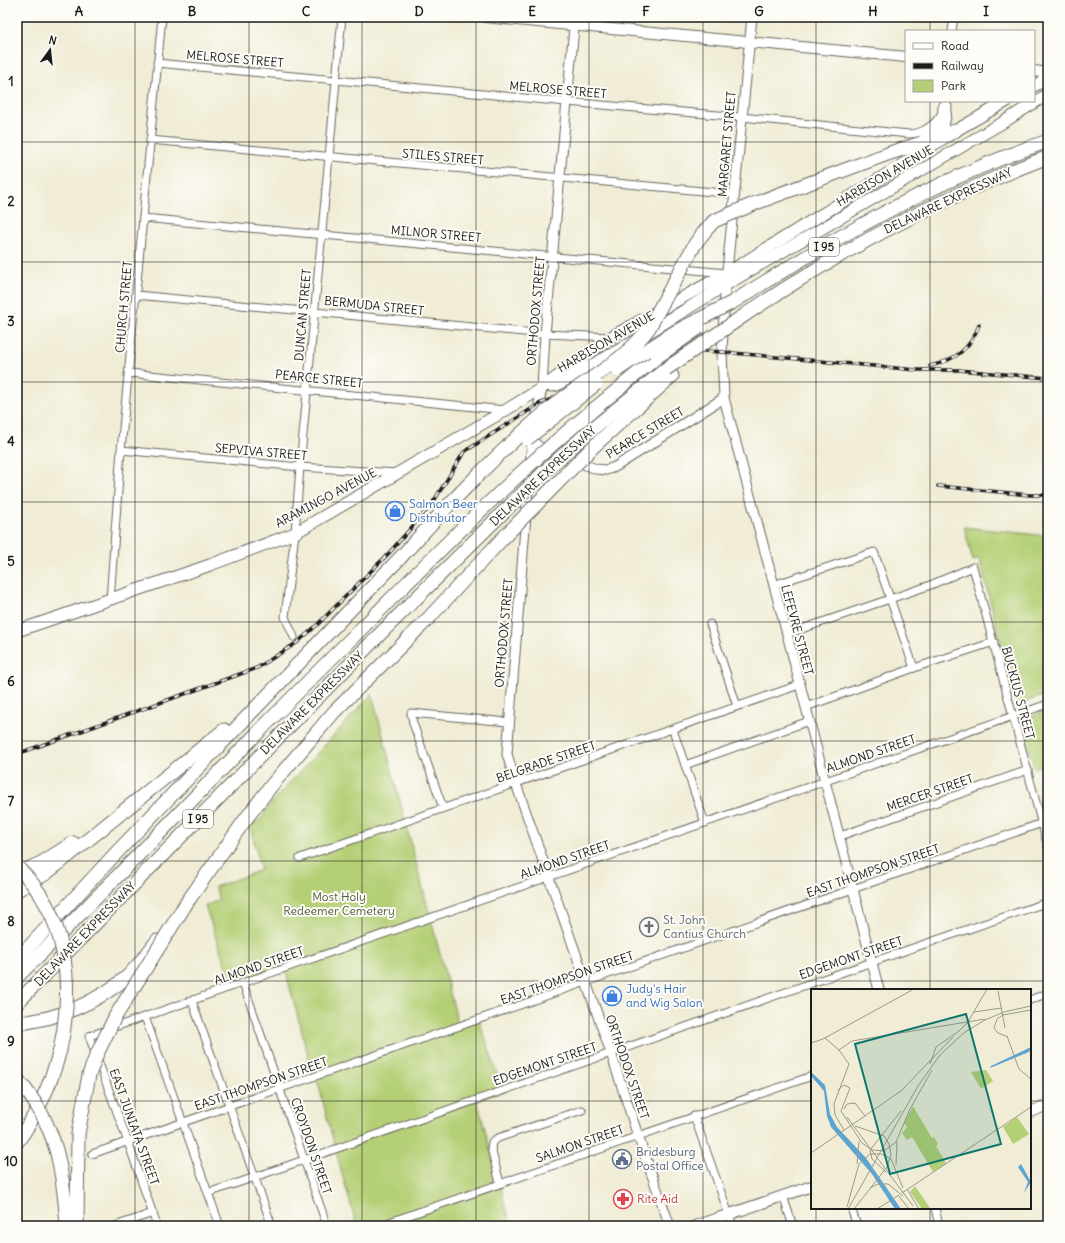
<svg xmlns="http://www.w3.org/2000/svg" width="1065" height="1243" font-family="Delius,sans-serif">
<rect width="100%" height="100%" fill="#fdfcf7"/>
<filter id="ink" filterUnits="userSpaceOnUse"><feTurbulence type="fractalNoise" baseFrequency=".025" numOctaves="2"/><feDisplacementMap in="SourceGraphic" scale="8" xChannelSelector="R" yChannelSelector="G"/><feConvolveMatrix kernelMatrix="1 2 1 2 8 2 1 2 1" color-interpolation-filters="sRGB"/></filter>
<filter id="wash" filterUnits="userSpaceOnUse"><feTurbulence type="fractalNoise" baseFrequency=".012" numOctaves="4" result="noise"/><feDisplacementMap in="SourceGraphic" scale="16" xChannelSelector="R" yChannelSelector="G"/><feGaussianBlur stdDeviation="0.9" result="paint"/><feColorMatrix in="noise" values="0 0 0 0 0 0 0 0 0 0 0 0 0 0 0 0 0 1.4 0 .05"/><feComposite in="paint" operator="in"/></filter>
<g filter="url(#wash)">
<rect width="100%" height="100%" fill="#f0ecd5"/>
<!-- green -->
<g fill="#b4cf75" stroke="#687648">
<path d="M 964,527 L 1048,536 L 1048,694 L 1017,705 L 979,558 L 973,561 Z"/>
<path d="M 372,694 L 459,1027 L 479,1020 L 503,1091 L 477,1100 L 511,1226 L 357,1226 L 343,1178 L 318,1083 L 314,1078 L 285,969 L 233,987 L 205,906 L 219,900 L 215,887 L 261,870 L 250,826 L 252,824 L 259,821 L 273,801 Z"/>
<path d="M 1048,710 L 1048,764 L 1034,768 L 1022,720 Z"/>
</g>
</g>
<g filter="url(#ink)">
<g fill="none" stroke-linecap="round" stroke-linejoin="round">
<defs>
<g id="minor">
<path d="M 952,31 L 954,17"/>
<path d="M 157,63 L 567,102 L 741,117 L 909,134 C 922,134 935,125 942,113"/>
<path d="M 150,140 L 735,194"/>
<path d="M 143,218 L 726,273"/>
<path d="M 136,295 L 545,334 L 611,337"/>
<path d="M 129,373 L 505,410"/>
<path d="M 121,450 L 300,467 L 397,473"/>
<path d="M 773,585 L 874,552 L 914,668"/>
<path d="M 110,600 L 121,450 L 162,17"/>
<path d="M 710,624 L 737,706"/>
<path d="M 787,634 L 928,586 L 973,567 L 1048,847"/>
<path d="M 294,637 L 285,617 L 295,533 L 300,467 L 342,17"/>
<path d="M 806,707 L 914,668 L 994,642"/>
<path d="M 673,730 L 705,823"/>
<path d="M 685,765 L 809,721"/>
<path d="M 443,808 L 413,723 L 411,713 L 508,722"/>
<path d="M 840,836 L 1028,770"/>
<path d="M 300,858 L 799,685"/>
<path d="M 243,983 L 327,1226"/>
<path d="M 1030,1000 L 1048,993"/>
<path d="M 192,1001 L 272,1226"/>
<path d="M 145,1017 L 220,1226"/>
<path d="M 694,1116 L 733,1226"/>
<path d="M 92,1154 L 1048,821"/>
<path d="M 500,1183 L 491,1148 L 492,1142 L 498,1138 L 582,1110"/>
<path d="M 208,1193 L 255,1177 L 872,962 L 1048,902"/>
<path d="M 783,1196 L 793,1226"/>
<path d="M 851,1208 L 857,1226"/>
<path d="M 935,1208 L 939,1226"/>
<path d="M 115,1226 L 153,1213"/>
<path d="M 157,1226 L 128,1142 L 89,1036 L 1048,704"/>
<path d="M 378,1226 L 812,1076"/>
</g>
<g id="tertiary">
<path d="M 575,17 L 545,334 L 542,388 L 532,440 L 507,754 L 516,784 L 611,1053 L 638,1136 L 670,1226"/>
<path d="M 752,17 L 725,291 L 722,352 L 724,398 L 787,634 L 879,990"/>
<path d="M 532,440 L 538,446 L 596,469 L 606,470 L 615,467 L 724,398"/>
</g>
<g id="secondary">
<path d="M 485,17 L 906,57"/>
<path d="M 1034,71 L 1048,73"/>
<path d="M 1030,1112 L 1048,1105"/>
<path d="M 695,1226 L 812,1186"/>
</g>
<g id="primary">
<path d="M 1034,86 L 1048,78"/>
<path d="M 551,386 L 557,385 L 633,342 L 734,280 L 1002,123 L 1048,94"/>
<path d="M 17,631 L 210,565 L 295,533 L 506,410 L 542,388 L 611,337 L 727,273 L 884,176 L 955,131 L 1007,101"/>
</g>
<g id="motorway">
<path d="M 926,136 C 943,128 944,125 945,107"/>
<path d="M 756,203 L 893,152 L 944,136 L 955,131"/>
<path d="M 733,302 C 773,277 812,252 853,230 C 915,195 981,164 1048,141"/>
<path d="M 736,321 C 833,254 937,199 1048,157"/>
<path d="M 575,425 L 657,357"/>
<path d="M 585,435 L 666,369"/>
<path d="M 594,446 L 672,376"/>
<path d="M 17,874 L 41,863 L 73,843"/>
<path d="M 17,890 L 45,874 L 63,860 L 224,730"/>
<path d="M 183,908 L 245,820 L 271,786 L 334,712 L 426,621"/>
<path d="M 17,960 L 118,851 L 400,558"/>
<path d="M 17,977 C 135,861 248,740 366,624"/>
<path d="M 17,1003 L 379,635"/>
<path d="M 17,1023 C 57,1020 98,1002 128,976 C 139,965 148,953 157,941"/>
<path d="M 17,1142 C 38,1114 51,1084 60,1050"/>
</g>
</defs>
<!-- minor casing -->
<use href="#minor" stroke="#66655d" stroke-width="9"/>
<!-- tertiary casing -->
<use href="#tertiary" stroke="#66655d" stroke-width="11"/>
<!-- secondary casing -->
<use href="#secondary" stroke="#66655d" stroke-width="12"/>
<!-- primary casing -->
<use href="#primary" stroke="#66655d" stroke-width="13"/>
<!-- motorway casing -->
<use href="#motorway" stroke="#66655d" stroke-width="15"/>
<!-- minor -->
<use href="#minor" stroke="#fff" stroke-width="7"/>
<!-- tertiary -->
<use href="#tertiary" stroke="#fff" stroke-width="9"/>
<!-- secondary -->
<use href="#secondary" stroke="#fff" stroke-width="10"/>
<!-- primary -->
<use href="#primary" stroke="#fff" stroke-width="11"/>
<!-- motorway -->
<use href="#motorway" stroke="#fff" stroke-width="13"/>
<defs>
<g id="rail">
<path d="M 930,366 C 956,360 970,349 979,325"/>
<path d="M 938,486 L 1030,495 L 1048,495"/>
<path d="M 17,754 L 257,668 L 298,642 L 317,625 L 389,553 L 432,504 L 464,452 L 539,404 L 552,399 L 610,363 L 637,354 L 669,349 L 722,352 L 917,370 L 959,370 L 1048,378"/>
</g>
</defs>
<!-- rail casing -->
<use href="#rail" stroke="#1c1c1c" stroke-width="3.5"/>
<!-- rail -->
<use href="#rail" stroke="#fdfcf7" stroke-width="2" stroke-dasharray="6" stroke-linecap="butt"/>
<defs>
<g id="motorway-bridge">
<path d="M 657,357 L 700,327"/>
<path d="M 666,369 L 736,321"/>
<path d="M 617,370 L 675,332 L 733,302"/>
<path d="M 527,439 L 596,384"/>
<path d="M 400,558 C 447,506 495,455 548,410 C 581,382 623,363 649,328 L 695,244 L 705,231 L 714,221 L 756,203"/>
<path d="M 426,621 L 502,539 L 594,446"/>
<path d="M 366,624 C 434,556 502,487 575,425"/>
<path d="M 379,635 L 543,473 L 585,435"/>
<path d="M 17,867 C 68,914 74,986 60,1050"/>
<path d="M 17,1079 C 57,1124 63,1169 67,1226"/>
<path d="M 77,1226 L 78,1134 L 89,1075 L 96,1056 L 115,1017 L 189,899"/>
</g>
</defs>
<!-- motorway-bridge casing -->
<use href="#motorway-bridge" stroke="#66655d" stroke-width="15" stroke-linecap="butt"/>
<!-- motorway-bridge -->
<use href="#motorway-bridge" stroke="#fff" stroke-width="13"/>
</g>
</g>
<!-- grid -->
<path fill="none" stroke="#1c1c1c" stroke-width="1" stroke-opacity="0.55" d="M 135,17 L 135,1226M 249,17 L 249,1226M 362,17 L 362,1226M 476,17 L 476,1226M 589,17 L 589,1226M 703,17 L 703,1226M 816,17 L 816,990M 930,17 L 930,31M 930,101 L 930,990M 17,142 L 1048,142M 17,262 L 1048,262M 17,382 L 1048,382M 17,502 L 1048,502M 17,622 L 1048,622M 17,741 L 1048,741M 17,861 L 1048,861M 17,981 L 1048,981M 17,1101 L 812,1101M 1030,1101 L 1048,1101M 816,1208 L 816,1226M 930,1208 L 930,1226"/>
<!-- icons -->
<defs>
<symbol id="shop-ring" viewBox="-11 -11 22 22"><circle r="9.5" fill="#fdfcf7" stroke="#3f7fe0" stroke-width="1.5"/><path d="M-5-2.5h2.3a2.7 3.5 0 0 1 5.4 0H5L5.5 6h-11ZM-1.5-2.5h3a1.5 2.3 0 0 0-3 0Z" fill="#3f7fe0"/></symbol>
<symbol id="church-ring" viewBox="-11 -11 22 22"><circle r="9.5" fill="#fdfcf7" stroke="#6b7280" stroke-width="1.5"/><path d="M-1.2-6h2.4v3.5h3.3v2.4h-3.3V6h-2.4V-.1h-3.3v-2.4h3.3Z" fill="#6b7280"/></symbol>
<symbol id="civic-ring" viewBox="-11 -11 22 22"><circle r="9.5" fill="#fdfcf7" stroke="#5c6f8a" stroke-width="1.5"/><path d="M-.6-6.5H3V-4.5H.6V-3L4-1V1h2V6H-6V1h2V-1L-.6-3ZM-1.2 2.5V6h2.4V2.5Z" fill="#5c6f8a"/></symbol>
<symbol id="pharmacy-ring" viewBox="-11 -11 22 22"><circle r="9.5" fill="#fdfcf7" stroke="#e0444e" stroke-width="1.5"/><path d="M-2-6h4v4h4v4h-4v4h-4v-4h-4v-4h4Z" fill="#e0444e"/></symbol>
</defs>
<g fill-rule="evenodd">
<use href="#shop-ring" x="384" y="500" width="22" height="22"/>
<use href="#church-ring" x="638" y="916" width="22" height="22"/>
<use href="#shop-ring" x="601" y="985" width="22" height="22"/>
<use href="#civic-ring" x="611" y="1148" width="22" height="22"/>
<use href="#pharmacy-ring" x="612" y="1188" width="22" height="22"/>
</g>
<g text-anchor="middle" stroke-width="4" stroke-linejoin="round" paint-order="stroke">
<!-- shield labels -->
<g fill="#fdfcf7" stroke="#605f5e" stroke-width="1">
<rect x="809" y="238" width="30" height="18" rx="3"/>
<rect x="183" y="810" width="30" height="18" rx="3"/>
</g>
<g font-size="11" font-weight="bold" fill="#1c1c1c">
<text x="824" y="251">I 95</text>
<text x="198" y="823">I 95</text>
</g>
<!-- street labels -->
<g font-size="12" fill="#1c1c1c" stroke="#fdfcf7">
<text transform="translate(235 59) rotate(5)" y="4">MELROSE STREET</text>
<text transform="translate(558 90) rotate(5)" y="4">MELROSE STREET</text>
<text transform="translate(727 144) rotate(-85)" y="4">MARGARET STREET</text>
<text transform="translate(443 157) rotate(5)" y="4">STILES STREET</text>
<text transform="translate(885 176) rotate(-30)" y="4">HARBISON AVENUE</text>
<text transform="translate(948 201) rotate(-25)" y="4">DELAWARE EXPRESSWAY</text>
<text transform="translate(436 234) rotate(5)" y="4">MILNOR STREET</text>
<text transform="translate(374 306) rotate(6)" y="4">BERMUDA STREET</text>
<text transform="translate(124 307) rotate(-85)" y="4">CHURCH STREET</text>
<text transform="translate(536 311) rotate(-85)" y="4">ORTHODOX STREET</text>
<text transform="translate(303 315) rotate(-85)" y="4">DUNCAN STREET</text>
<text transform="translate(606 342) rotate(-30)" y="4">HARBISON AVENUE</text>
<text transform="translate(319 379) rotate(6)" y="4">PEARCE STREET</text>
<text transform="translate(645 433) rotate(-31)" y="4">PEARCE STREET</text>
<text transform="translate(261 452) rotate(5)" y="4">SEPVIVA STREET</text>
<text transform="translate(543 476) rotate(-43)" y="4">DELAWARE EXPRESSWAY</text>
<text transform="translate(326 498) rotate(-28)" y="4">ARAMINGO AVENUE</text>
<text transform="translate(797 630) rotate(75)" y="4">LEFEVRE STREET</text>
<text transform="translate(504 633) rotate(-85)" y="4">ORTHODOX STREET</text>
<text transform="translate(1018 693) rotate(75)" y="4">BUCKIUS STREET</text>
<text transform="translate(312 703) rotate(-45)" y="4">DELAWARE EXPRESSWAY</text>
<text transform="translate(871 754) rotate(-19)" y="4">ALMOND STREET</text>
<text transform="translate(546 762) rotate(-19)" y="4">BELGRADE STREET</text>
<text transform="translate(930 793) rotate(-19)" y="4">MERCER STREET</text>
<text transform="translate(565 860) rotate(-19)" y="4">ALMOND STREET</text>
<text transform="translate(873 871) rotate(-19)" y="4">EAST THOMPSON STREET</text>
<text transform="translate(85 934) rotate(-46)" y="4">DELAWARE EXPRESSWAY</text>
<text transform="translate(851 958) rotate(-19)" y="4">EDGEMONT STREET</text>
<text transform="translate(259 966) rotate(-19)" y="4">ALMOND STREET</text>
<text transform="translate(567 978) rotate(-19)" y="4">EAST THOMPSON STREET</text>
<text transform="translate(545 1064) rotate(-19)" y="4">EDGEMONT STREET</text>
<text transform="translate(627 1067) rotate(71)" y="4">ORTHODOX STREET</text>
<text transform="translate(261 1084) rotate(-19)" y="4">EAST THOMPSON STREET</text>
<text transform="translate(134 1127) rotate(70)" y="4">EAST JUNIATA STREET</text>
<text transform="translate(580 1144) rotate(-19)" y="4">SALMON STREET</text>
<text transform="translate(311 1146) rotate(71)" y="4">CROYDON STREET</text>
</g>
<!-- shop labels -->
<g font-size="12" fill="#366cbe" stroke="#fdfcf7" text-anchor="start">
<text x="409" y="508">Salmon Beer<tspan x="409" dy="14">Distributor</tspan></text>
<text x="626" y="993">Judy's Hair<tspan x="626" dy="14">and Wig Salon</tspan></text>
</g>
<!-- park labels -->
<g font-size="12" fill="#515b3b" stroke="#fdfcf7">
<text x="339" y="901">Most Holy<tspan x="339" dy="14">Redeemer Cemetery</tspan></text>
</g>
<!-- worship labels -->
<g font-size="12" fill="#5b616d" stroke="#fdfcf7" text-anchor="start">
<text x="663" y="924">St. John<tspan x="663" dy="14">Cantius Church</tspan></text>
</g>
<!-- service labels -->
<g font-size="12" fill="#4e5e75" stroke="#fdfcf7" text-anchor="start">
<text x="636" y="1156">Bridesburg<tspan x="636" dy="14">Postal Office</tspan></text>
</g>
<!-- health labels -->
<g font-size="12" fill="#be3a42" stroke="#fdfcf7" text-anchor="start">
<text x="637" y="1203">Rite Aid</text>
</g>
</g>
<!-- overview -->
<g transform="translate(811 989)">
<rect width="220" height="220" fill="#f0ecd5"/>
<path d="M 175,81 L 182,92 L 170,100 L 160,83 ZM 102,117 L 121,149 L 123,148 L 127,155 L 125,157 L 135,174 L 122,183 L 101,148 L 96,151 L 91,144 L 96,138 L 93,134 ZM 206,128 L 218,145 L 202,155 L 192,138 ZM 104,197 L 119,219 L 117,220 L 111,220 L 99,203 Z" fill="#b4cf75"/>
<path d="M 220,58 L 218,63 L 179,79 L 180,77 ZM 0,83 L 14,96 L 19,125 L 26,138 L 55,169 L 90,220 L 84,220 L 61,185 L 20,138 L 16,127 L 13,102 L 0,87 ZM 210,175 L 220,193 L 213,204 L 217,193 L 207,178 Z" fill="#5ca5d3"/>
<path fill="none" stroke="#9b998b" stroke-width="1" d="M 187,2 L 194,39M 163,23 L 191,19M 193,25 L 186,30 L 183,39 L 187,44 L 197,48M 192,26 L 220,21M 147,43 L 157,33 L 176,0M 196,47 L 208,80 L 220,90M 14,49 L 28,61 L 38,75 L 23,115 L 24,126 L 33,141M 0,54 L 12,50 L 103,0M 28,61 L 41,52 L 174,30M 119,75 L 125,58 L 148,42M 27,101 L 33,96 L 39,99 L 30,122 L 51,154 L 61,161 L 73,162 L 85,153 L 99,120 L 121,81M 33,120 L 36,115 L 44,114 L 54,127M 36,128 L 102,217M 0,164 L 90,102 L 142,48M 46,175 L 48,152M 85,176 L 86,153M 75,183 L 61,170 L 59,161 L 90,122M 59,199 L 67,195 L 77,195 L 92,207M 96,200 L 108,220M 91,204 L 220,118M 87,206 L 98,220M 36,218 L 48,175 L 59,165 L 70,165 L 80,170 L 92,199M 37,220 L 107,97 L 129,66 L 154,43 L 174,31 L 193,23 L 220,17M 43,220 L 76,178 L 80,165 L 78,155 L 73,147 L 44,137M 66,220 L 88,206"/>
<path fill="#0f766e" fill-opacity="0.15" stroke="#0f766e" stroke-width="2" d="M 155,25 L 190,155 L 79,185 L 44,55 Z"/>
<rect width="220" height="220" fill="none" stroke="#1c1c1c" stroke-width="2"/>
</g>
<!-- margin -->
<rect width="1065" height="1243" fill="none" stroke="#fdfcf7" stroke-width="44"/>
<!-- legend -->
<rect x="905" y="30" width="130" height="72" fill="#fdfcf7" stroke="#a3a29f"/>
<rect x="913" y="43" width="20" height="6" fill="#ffffff" stroke="#a3a29f"/>
<text x="941" y="50" font-size="12" fill="#1c1c1c">Road</text>
<rect x="913" y="63" width="20" height="6" fill="#1c1c1c" stroke="#a3a29f"/>
<text x="941" y="70" font-size="12" fill="#1c1c1c">Railway</text>
<rect x="913" y="80" width="20" height="12" fill="#b4cf75" stroke="#a3a29f"/>
<text x="941" y="90" font-size="12" fill="#1c1c1c">Park</text>
<!-- north arrow -->
<g transform="translate(50 50) rotate(15)" stroke="#fdfcf7" stroke-width="3" paint-order="stroke">
<path d="M0-3L7 15L0 10L-7 15Z" fill="#1c1c1c"/>
<text y="-6" font-size="11" font-weight="bold" text-anchor="middle" fill="#1c1c1c">N</text>
</g>
<rect x="22" y="22" width="1021" height="1199" fill="none" stroke="#1c1c1c" stroke-width="1.5"/>
<g font-size="13" text-anchor="middle" font-weight="bold" fill="#1c1c1c">
<text x="79" y="16">A</text>
<text x="192" y="16">B</text>
<text x="306" y="16">C</text>
<text x="419" y="16">D</text>
<text x="532" y="16">E</text>
<text x="646" y="16">F</text>
<text x="759" y="16">G</text>
<text x="873" y="16">H</text>
<text x="986" y="16">I</text>
<text x="11" y="86">1</text>
<text x="11" y="206">2</text>
<text x="11" y="326">3</text>
<text x="11" y="446">4</text>
<text x="11" y="566">5</text>
<text x="11" y="686">6</text>
<text x="11" y="806">7</text>
<text x="11" y="926">8</text>
<text x="11" y="1046">9</text>
<text x="11" y="1166">10</text>
</g>
</svg>
